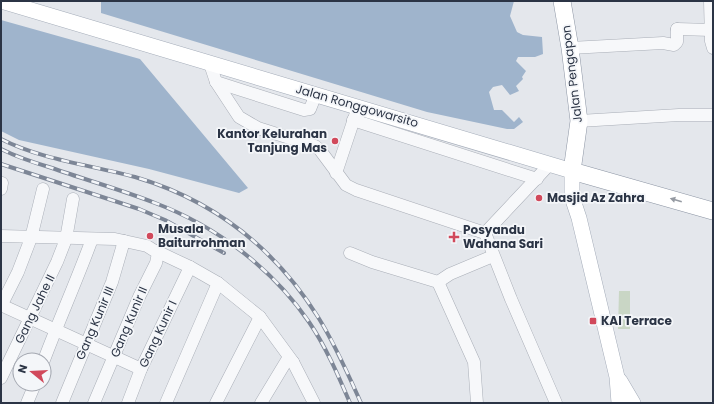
<svg xmlns="http://www.w3.org/2000/svg" width="714" height="404" font-family="Poppins,sans-serif">
<rect width="100%" height="100%" fill="#e4e7ec"/>
<!-- green -->
<path fill="#c9d6c5" d="M 619,291 L 630,291 L 630,329 L 618,329 Z"/>
<!-- water -->
<g fill="#9fb4cc">
<path d="M 101,1 L 514,1 L 510,16 L 517,32 L 523,35 L 542,37 L 543,54 L 535,57 L 518,57 L 516,61 L 526,71 L 522,77 L 523,79 L 516,86 L 519,91 L 510,95 L 502,85 L 493,87 L 489,92 L 494,110 L 502,110 L 514,122 L 519,117 L 523,122 L 514,129 L 507,129 L 427,112 L 101,13 Z"/>
<path d="M 1,20 L 140,59 L 248,188 L 239,193 L 149,169 L 19,140 L 1,131 Z"/>
</g>
<g fill="none" stroke-linecap="round" stroke-linejoin="round">
<defs>
<g id="minor">
<path d="M 710,1 L 711,41 L 713,48"/>
<path d="M 677,29 L 711,30"/>
<path d="M 570,48 L 663,43 L 674,45 L 677,42 L 677,29"/>
<path d="M 210,64 L 216,82 L 239,117 L 258,128 L 315,146 L 320,150 L 346,185 L 356,190 L 485,233 L 511,299 L 556,403"/>
<path d="M 216,82 L 304,110 L 310,109 L 316,94"/>
<path d="M 353,120 L 537,179"/>
<path d="M 579,121 L 679,115 L 713,115"/>
<path d="M 336,173 L 356,113"/>
<path d="M 1,189 L 2,183"/>
<path d="M 485,233 L 550,164"/>
<path d="M 1,236 L 115,239 L 147,246 L 158,253 L 156,263 L 139,297 L 94,403"/>
<path d="M 156,251 L 190,267 L 218,283 L 260,317 L 293,362 L 314,403"/>
<path d="M 350,253 L 372,262 L 438,282 L 474,362 L 477,403"/>
<path d="M 438,282 L 450,274 L 493,256"/>
<path d="M 1,305 L 141,369"/>
<path d="M 1,306 L 18,272 L 31,238 L 43,189"/>
<path d="M 44,360 C 59,320 77,280 92,239"/>
<path d="M 1,378 L 57,262 L 66,239 L 73,199"/>
<path d="M 27,403 L 35,384"/>
<path d="M 62,403 L 112,282 L 124,241"/>
<path d="M 128,403 L 141,369 L 190,267"/>
<path d="M 166,403 L 218,283"/>
<path d="M 216,403 L 260,317"/>
<path d="M 261,403 L 287,360 L 293,362"/>
</g>
<g id="major">
<path d="M 1,1 L 572,171 L 572,197 L 579,218 L 617,377 L 619,403"/>
<path d="M 620,381 L 633,403"/>
</g>
<path id="highway" d="M 562,1 L 570,48 L 579,121 L 572,171 L 713,211"/>
</defs>
<!-- minor casing -->
<use href="#minor" stroke="#a9aeb7" stroke-width="13"/>
<!-- major casing -->
<use href="#major" stroke="#a3abb8" stroke-width="16"/>
<!-- highway casing -->
<use href="#highway" stroke="#8b94a3" stroke-width="18"/>
<!-- minor -->
<use href="#minor" stroke="#f7f8fa" stroke-width="12"/>
<!-- major -->
<use href="#major" stroke="#fff" stroke-width="15"/>
<!-- highway -->
<use href="#highway" stroke="#fff" stroke-width="17"/>
<defs>
<g id="rail">
<path d="M 1,139 C 42,160 91,165 135,177 C 213,200 274,247 318,317 C 335,344 348,374 361,403"/>
<path d="M 1,149 C 17,157 35,163 52,168 C 86,180 122,190 155,203 C 216,226 272,268 309,322 C 326,347 338,375 350,403"/>
<path d="M 1,164 L 139,209 L 165,220 L 224,253"/>
</g>
</defs>
<!-- rail casing -->
<use href="#rail" stroke="#7d8696" stroke-width="4"/>
<!-- rail -->
<use href="#rail" stroke="#f4f6f9" stroke-width="2.5" stroke-dasharray="8" stroke-linecap="butt"/>
</g>
<!-- one-way arrows -->
<defs><path id="oneway-solid" d="M-6-.8H1V-3.2L6.5 0L1 3.2V.8H-6Z"/></defs>
<use fill="#959aa2" href="#oneway-solid" transform="translate(676 200) rotate(-164)"/>
<!-- markers -->
<g fill="#d1495b" stroke="#f4f6f9" stroke-width="1.5">
<circle cx="335" cy="141" r="4"/>
<circle cx="539" cy="198" r="4"/>
<circle cx="150" cy="236" r="4"/>
<path d="M452 231h4v4h4v4h-4v4h-4v-4h-4v-4h4z"/>
<rect x="589" y="317" width="8" height="8" rx="2"/>
</g>
<g text-anchor="middle" stroke-width="3.5" stroke-linejoin="round" paint-order="stroke">
<!-- street labels -->
<g font-size="12" fill="#2b3445" stroke="#f4f6f9">
<text transform="translate(572 74) rotate(-97)" y="4">Jalan Pengapon</text>
<text transform="translate(357 106) rotate(16)" y="4">Jalan Ronggowarsito</text>
<text transform="translate(35 309) rotate(-64)" y="4">Gang Jahe II</text>
<text transform="translate(129 322) rotate(-67)" y="4">Gang Kunir II</text>
<text transform="translate(95 323) rotate(-67)" y="4">Gang Kunir III</text>
<text transform="translate(158 334) rotate(-65)" y="4">Gang Kunir I</text>
</g>
<!-- poi labels -->
<g font-size="12" font-weight="bold" fill="#2b3445" stroke="#f4f6f9" text-anchor="start">
<text x="327" y="138" text-anchor="end">Kantor Kelurahan<tspan x="327" dy="14">Tanjung Mas</tspan></text>
<text x="547" y="202">Masjid Az Zahra</text>
<text x="158" y="233">Musala<tspan x="158" dy="14">Baiturrohman</tspan></text>
<text x="463" y="234">Posyandu<tspan x="463" dy="14">Wahana Sari</tspan></text>
<text x="601" y="325">KAI Terrace</text>
</g>
</g>
<!-- border -->
<rect width="714" height="404" fill="none" stroke="#2b3445" stroke-width="4"/>
<!-- north arrow -->
<g transform="translate(32 372) rotate(288)"><circle r="19" fill="#f4f6f9" stroke="#a4a8b1"/>
<path d="M0-3L7 15L0 10L-7 15Z" fill="#d1495b"/>
<text y="-6" font-size="11" font-weight="bold" text-anchor="middle" fill="#2b3445">N</text>
</g>
</svg>
